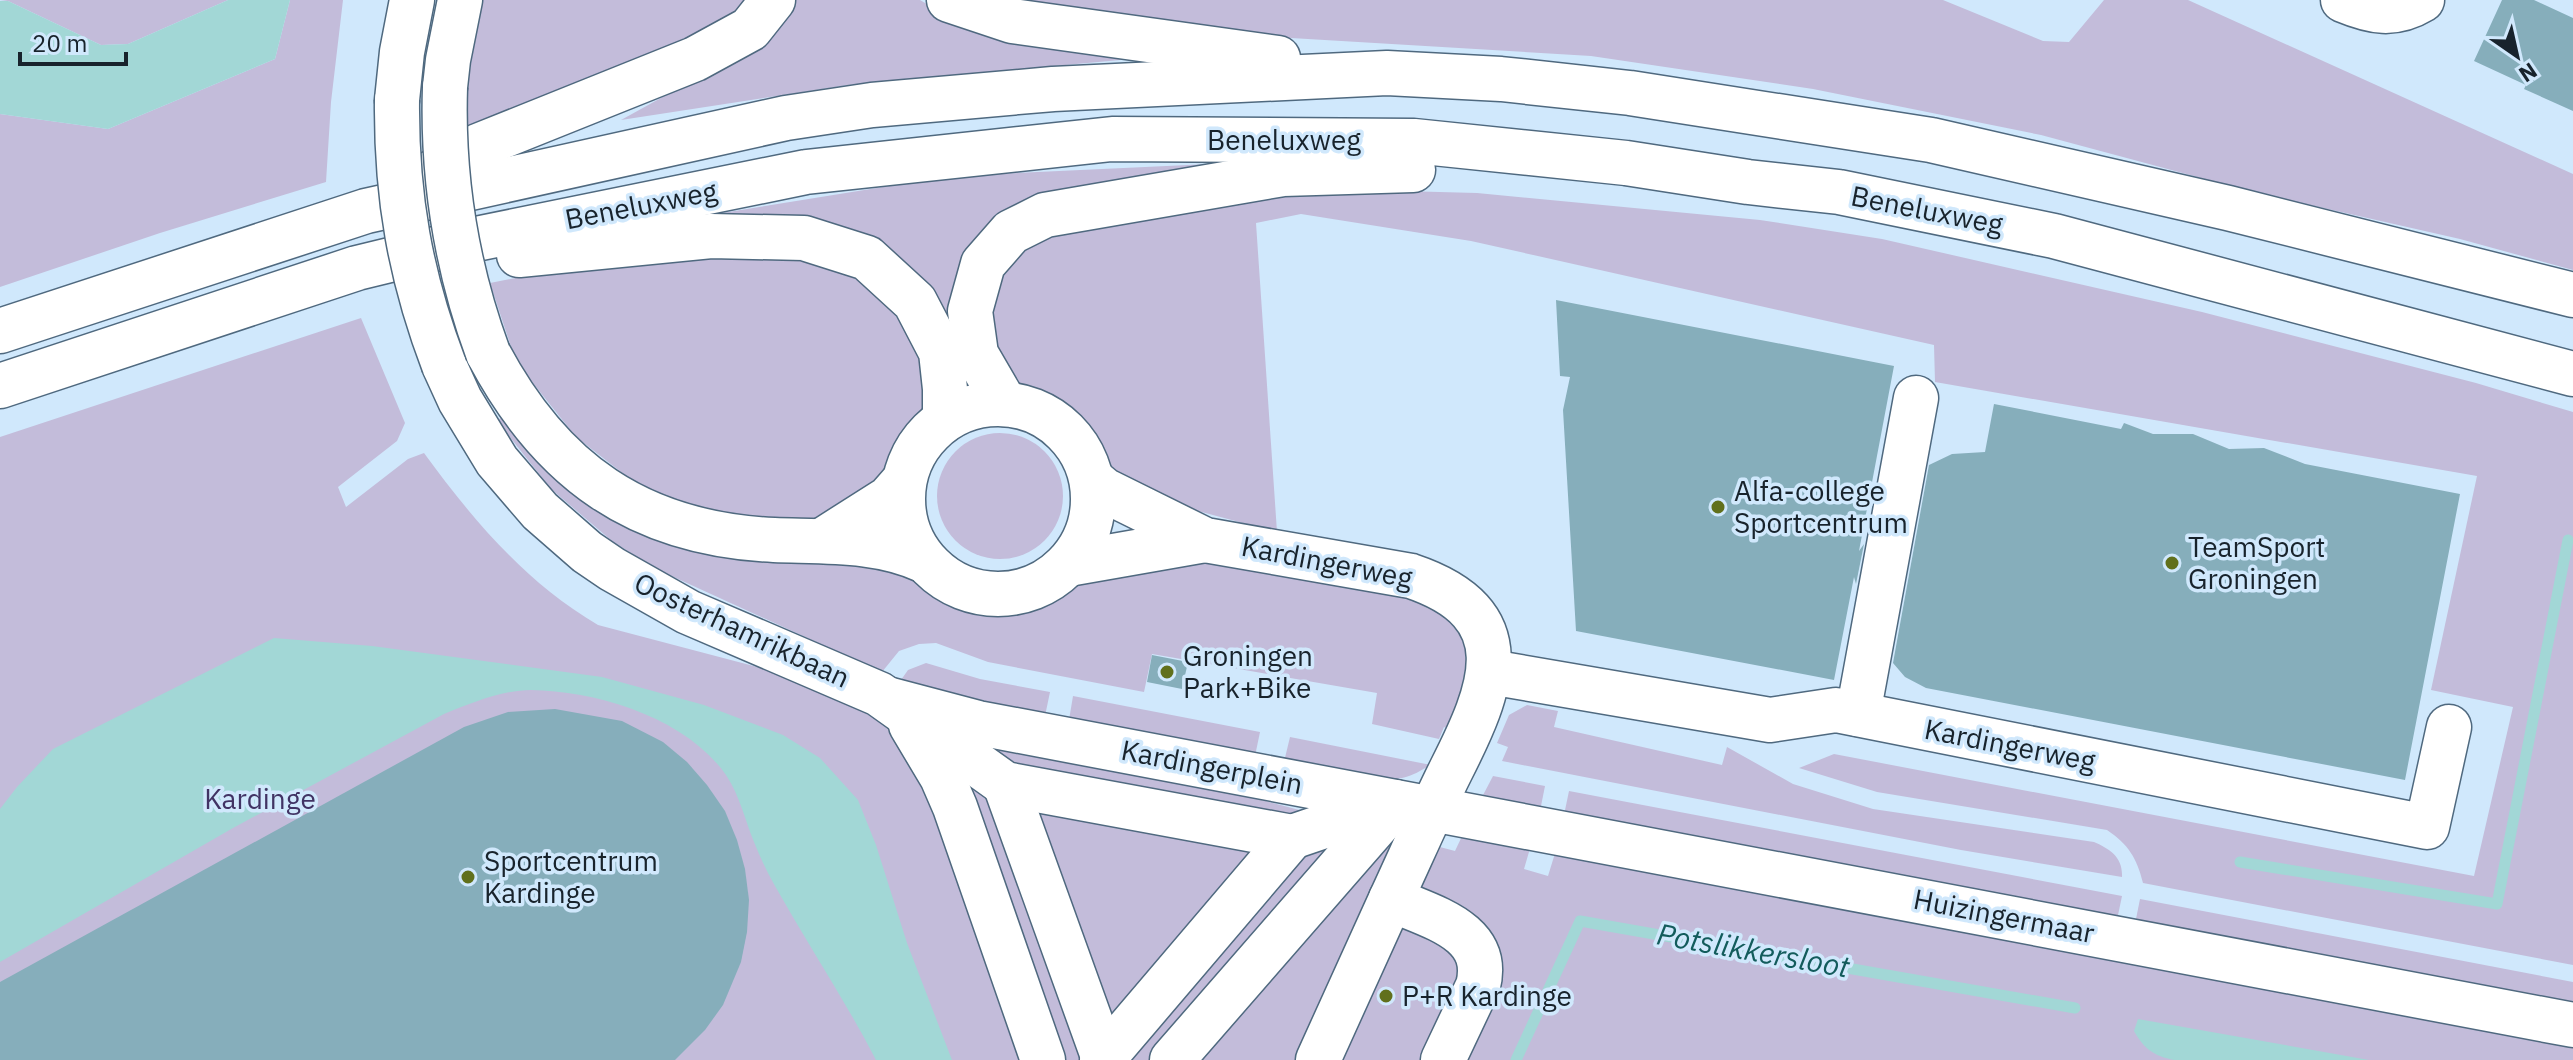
<svg xmlns="http://www.w3.org/2000/svg" width="2573" height="1060" font-family="'IBM Plex Sans',sans-serif">
<rect width="100%" height="100%" fill="#d0e8fc"/>
<!-- green -->
<g fill="#c3bcda">
<path d="M 0,0 L 228,0 L 128,44 L 101,45 L 8,1 Z"/>
<path d="M 290,0 L 343,0 L 331,102 L 326,182 L 160,233 L 0,287 L 0,114 L 108,129 L 275,59 Z"/>
<path d="M 482,0 L 751,0 L 721,31 L 468,135 L 468,81 Z"/>
<path d="M 789,0 L 920,0 L 952,19 L 1153,57 L 848,85 L 621,120 L 728,61 Z"/>
<path d="M 987,0 L 1943,0 L 2043,41 L 2069,42 L 2104,0 L 2188,0 L 2573,174 L 2573,270 L 2460,239 L 2257,193 L 2041,135 L 1813,89 L 1591,56 L 1176,31 Z"/>
<path d="M 1231,163 L 1066,194 L 958,314 L 938,320 L 918,285 L 679,220 L 951,176 Z"/>
<path d="M 1248,187 L 1477,193 L 1760,220 L 1882,239 L 2202,312 L 2476,383 L 2573,412 L 2573,965 L 2143,883 C 2137,858 2128,844 2107,830 L 1877,792 L 1799,768 L 1834,754 L 2474,876 L 2513,707 L 2431,690 L 2477,476 L 1935,382 L 1934,345 L 1471,241 L 1301,214 L 1256,223 L 1277,532 L 1149,498 L 1111,475 L 1087,434 L 1059,411 L 1014,384 L 988,338 L 991,297 L 1006,269 L 1034,238 Z"/>
<path d="M 795,255 L 857,274 L 911,328 L 932,393 L 919,423 L 882,485 L 824,519 L 764,522 L 709,515 L 643,489 L 576,437 L 516,362 L 490,283 L 575,266 L 659,257 Z"/>
<path d="M 361,318 L 405,423 L 397,441 L 338,487 L 346,507 L 408,459 L 424,453 C 473,520 526,583 598,625 L 1455,851 L 1464,832 L 1531,845 L 1524,869 L 1548,876 L 1556,850 L 2573,1042 L 2573,1060 L 0,1060 L 0,437 Z"/>
<path d="M 503,416 L 538,461 L 856,562 L 926,581 L 945,593 L 970,602 L 1005,604 L 1039,599 L 1086,577 L 1181,561 L 1238,566 L 1411,597 L 1443,613 L 1463,639 L 1470,667 L 1451,730 L 1444,727 L 1439,739 L 1372,724 L 1377,693 L 1152,654 L 1144,692 L 988,662 L 936,643 L 919,644 L 899,651 L 882,672 L 654,568 L 612,541 L 551,489 L 497,421 Z"/>
<circle cx="1000" cy="496" r="63"/>
<path d="M 926,663 L 980,679 L 1050,692 L 1045,716 L 923,689 L 901,680 L 908,670 Z"/>
<path d="M 1073,696 L 1260,732 L 1255,756 L 1069,720 Z"/>
<path d="M 1527,705 L 1558,711 L 1554,727 L 1722,765 L 1727,747 L 1793,784 L 1873,809 L 2094,842 C 2110,849 2123,857 2122,877 L 1961,850 L 1502,761 L 1508,747 L 1497,743 L 1509,715 Z"/>
<path d="M 1290,737 L 1431,765 C 1421,770 1413,776 1402,778 C 1369,785 1317,768 1284,762 Z"/>
<path d="M 1493,776 L 1545,786 L 1540,811 L 1481,799 Z"/>
<path d="M 1569,791 L 2122,896 L 2117,920 L 1564,815 Z"/>
<path d="M 2140,899 L 2573,982 L 2573,1007 L 2135,924 Z"/>
</g>
<!-- water -->
<g fill="#a2d7d6">
<path d="M 228,0 L 290,0 L 275,59 L 108,129 L 0,114 L 0,1 L 8,1 L 101,45 L 128,44 Z"/>
<path d="M 274,638 L 372,646 L 602,677 L 704,705 L 783,735 L 820,758 L 858,800 L 876,845 L 907,943 L 952,1060 L 876,1060 C 845,1000 808,945 775,886 C 767,872 760,857 754,842 C 745,820 740,796 726,775 C 686,718 598,691 531,690 C 502,690 471,703 444,714 L 233,828 L 0,962 L 0,809 L 17,787 L 53,749 Z"/>
<path d="M 2138,1019 L 2369,1060 L 2174,1060 C 2154,1056 2144,1049 2134,1031 Z"/>
</g>
<g fill="none" stroke-linecap="round" stroke-linejoin="round">
<!-- stream -->
<g stroke="#a2d7d6" stroke-width="11">
<path d="M 2240,862 L 2497,904 L 2568,540"/>
<path d="M 1516,1060 L 1580,921 L 2075,1008"/>
</g>
</g>
<!-- building -->
<g fill="#86aebb">
<path d="M 2502,0 L 2534,0 L 2573,18 L 2573,111 L 2524,89 L 2526,85 L 2474,61 Z"/>
<path d="M 1556,300 L 1894,366 L 1859,551 L 1864,544 L 1856,584 L 1854,577 L 1834,680 L 1576,631 L 1563,410 L 1570,377 L 1560,376 Z"/>
<path d="M 1994,404 L 2121,429 L 2124,423 L 2153,434 L 2193,434 L 2229,449 L 2264,448 L 2305,464 L 2460,494 L 2405,780 L 1926,688 L 1905,677 L 1893,663 L 1929,465 L 1952,454 L 1985,452 Z"/>
<path d="M 1152,655 L 1188,662 L 1182,689 L 1147,682 Z"/>
<path d="M 555,709 L 622,721 L 663,742 L 687,762 L 707,785 L 725,811 L 737,840 L 745,869 L 749,900 L 747,932 L 741,962 L 723,1005 L 705,1030 L 675,1060 L 0,1060 L 0,982 L 464,727 L 508,712 Z"/>
</g>
<g fill="none" stroke-linecap="round" stroke-linejoin="round">
<defs>
<g id="minor">
<path d="M 2343,0 C 2372,12 2394,17 2422,0"/>
<path d="M 445,87 L 448,60 L 460,0"/>
<path d="M 397,100 L 402,52 L 412,0"/>
<path d="M 488,353 C 551,472 639,534 774,540 C 824,542 879,539 925,561"/>
<path d="M 444,365 L 460,400 L 497,461 L 540,511 L 587,552 L 612,569 L 688,612 L 879,694 L 1005,784 L 1292,837 L 1395,802"/>
<circle cx="998" cy="499" r="95"/>
<path d="M 1092,480 L 1104,490 L 1205,540 L 1411,576 C 1524,614 1492,689 1451,770 C 1430,812 1411,856 1391,899"/>
<path d="M 823,540 L 889,498 L 903,482"/>
<path d="M 1068,564 L 1205,540"/>
<path d="M 1490,672 L 1770,720 L 1836,710 L 2427,827 L 2449,727"/>
<path d="M 887,699 L 978,723 L 2573,1025"/>
<path d="M 1858,714 L 1916,398"/>
<path d="M 911,725 L 942,777 L 955,807 L 1043,1060"/>
<path d="M 1005,784 L 1103,1056"/>
<path d="M 1102,1060 L 1292,837"/>
<path d="M 1172,1060 L 1396,803"/>
<path d="M 1318,1060 L 1391,899 C 1430,917 1492,930 1478,986 L 1443,1060"/>
</g>
<g id="highway">
<path d="M 949,0 L 1012,21 L 1278,58"/>
<path d="M 416,182 L 478,146 L 695,59 L 750,29 L 773,0"/>
<path d="M 519,255 L 711,236 L 804,238 L 867,258 L 915,302 L 941,352 L 945,389 L 945,419"/>
<path d="M 0,331 L 366,211 L 786,118 L 872,105 L 1053,89 L 1387,73 L 1501,79 L 1630,93 L 1931,140 L 2228,208 L 2573,295"/>
<path d="M 0,386 L 357,268 L 476,239 L 806,172 L 1112,139 L 1414,141 L 1626,163 L 1748,182 L 1839,192 L 2054,236 L 2573,374"/>
<path d="M 1005,404 L 976,354 L 970,311 L 983,264 L 1011,232 L 1045,215 L 1283,174 L 1413,170"/>
</g>
</defs>
<!-- minor casing -->
<use href="#minor" stroke="#4f697f" stroke-width="47"/>
<!-- highway casing -->
<use href="#highway" stroke="#4f697f" stroke-width="47"/>
<!-- minor -->
<use href="#minor" stroke="#fff" stroke-width="44"/>
<!-- highway -->
<use href="#highway" stroke="#fff" stroke-width="44"/>
<defs>
<g id="minor-bridge">
<path d="M 445,87 C 442,180 456,266 488,353"/>
<path d="M 397,100 C 396,195 410,276 444,365"/>
</g>
</defs>
<!-- minor-bridge casing -->
<use href="#minor-bridge" stroke="#4f697f" stroke-width="47" stroke-linecap="butt"/>
<!-- minor-bridge -->
<use href="#minor-bridge" stroke="#fff" stroke-width="44"/>
</g>
<!-- markers -->
<g fill="#61701c" stroke="#d0e8fc" stroke-width="3">
<circle cx="1718" cy="507" r="8"/>
<circle cx="2172" cy="563" r="8"/>
<circle cx="1167" cy="672" r="8"/>
<circle cx="468" cy="877" r="8"/>
<circle cx="1386" cy="996" r="8"/>
</g>
<g text-anchor="middle" stroke-width="7" stroke-linejoin="round" paint-order="stroke">
<!-- street labels -->
<g font-size="28" fill="#18232c" stroke="#d0e8fc">
<text x="1284" y="150">Beneluxweg</text>
<text transform="translate(641 205) rotate(-11)" y="10">Beneluxweg</text>
<text transform="translate(1927 210) rotate(11)" y="10">Beneluxweg</text>
<text transform="translate(1327 562) rotate(11)" y="10">Kardingerweg</text>
<text transform="translate(742 630) rotate(25)" y="10">Oosterhamrikbaan</text>
<text transform="translate(2010 745) rotate(11)" y="10">Kardingerweg</text>
<text transform="translate(1212 767) rotate(11)" y="10">Kardingerplein</text>
<text transform="translate(2004 916) rotate(11)" y="10">Huizingermaar</text>
</g>
<!-- poi labels -->
<g font-size="28" fill="#18232c" stroke="#d0e8fc" text-anchor="start">
<text x="1734" y="501">Alfa-college<tspan x="1734" dy="32">Sportcentrum</tspan></text>
<text x="2188" y="557">TeamSport<tspan x="2188" dy="32">Groningen</tspan></text>
<text x="1183" y="666">Groningen<tspan x="1183" dy="32">Park+Bike</tspan></text>
<text x="484" y="871">Sportcentrum<tspan x="484" dy="32">Kardinge</tspan></text>
<text x="1402" y="1006">P+R Kardinge</text>
</g>
<!-- park labels -->
<g font-size="28" fill="#413364" stroke="#d0e8fc">
<text x="260" y="809">Kardinge</text>
</g>
<!-- water labels -->
<g font-size="30" font-style="italic" fill="#135c5c" stroke="#d0e8fc">
<text transform="translate(1753 951) rotate(10)" y="10">Potslikkersloot</text>
</g>
</g>
<!-- north arrow -->
<g transform="translate(2517 56) rotate(146)" stroke="#d0e8fc" stroke-width="6" paint-order="stroke">
<path d="M0-6L14 30L0 20L-14 30Z" fill="#18232c"/>
<text y="-12" font-size="22" font-weight="bold" text-anchor="middle" fill="#18232c">N</text>
</g>
<!-- scale -->
<path d="M20 52v12h106v-12" fill="none" stroke="#18232c" stroke-width="4"/>
<text x="32" y="52" font-size="24" fill="#18232c" stroke="#d0e8fc" stroke-width="6" paint-order="stroke">20 m</text>
</svg>
